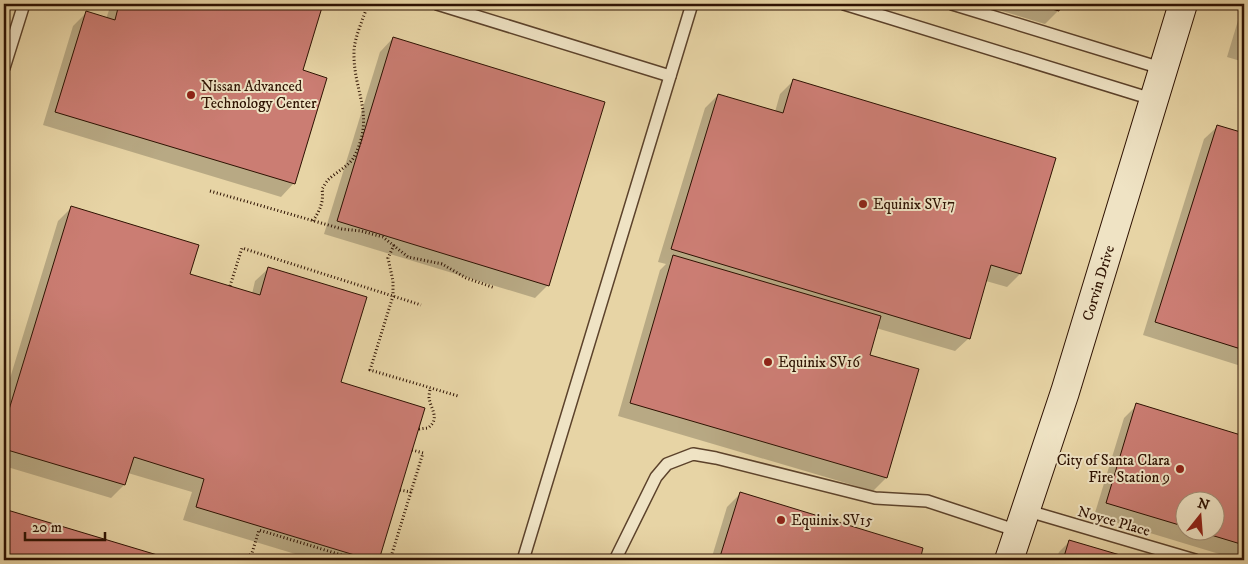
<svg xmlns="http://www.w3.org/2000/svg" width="1248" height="564" font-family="'IM FELL DW Pica',serif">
<rect width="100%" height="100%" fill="#e7d4a5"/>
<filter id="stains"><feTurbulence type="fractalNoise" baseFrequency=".004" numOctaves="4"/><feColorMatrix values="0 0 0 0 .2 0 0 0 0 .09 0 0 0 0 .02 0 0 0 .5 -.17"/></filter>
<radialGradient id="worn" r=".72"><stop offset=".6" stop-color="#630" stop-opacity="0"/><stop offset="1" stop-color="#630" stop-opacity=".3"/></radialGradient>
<!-- shadow -->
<g fill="#0003" fill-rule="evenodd">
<path d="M 111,4 L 322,4 L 301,71 L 294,183 L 281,197 L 43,125 L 73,26 L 86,13 L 106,19 Z"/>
<path d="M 979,4 L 1060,4 L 1058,11 L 1045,24 Z"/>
<path d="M 1243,4 L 1244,4 L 1244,62 L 1227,57 Z"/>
<path d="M 393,38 L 548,285 L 535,298 L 324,234 L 380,52 Z"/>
<path d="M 793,81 L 1020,274 L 1007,287 L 986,281 L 969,338 L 955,351 L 876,328 L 868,355 L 886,478 L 873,491 L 618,416 L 660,270 L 666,264 L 658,262 L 705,108 L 718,95 L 775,112 L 780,94 Z"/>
<path d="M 1218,126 L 1244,134 L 1244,367 L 1143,335 L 1204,139 Z"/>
<path d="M 71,208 L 188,275 L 252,294 L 255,281 L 269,268 L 340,383 L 424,409 L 378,560 L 315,560 L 183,520 L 192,492 L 128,473 L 124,485 L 111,498 L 4,466 L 4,398 L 58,221 Z"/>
<path d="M 1137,405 L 1244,437 L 1244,560 L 1239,560 L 1094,516 L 1124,418 ZM 1186,502 L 1216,502 L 1216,532 L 1186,532 Z"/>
<path d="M 740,494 L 922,549 L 918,560 L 711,560 L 727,507 Z"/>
<path d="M 4,510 L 169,560 L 4,560 Z"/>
<path d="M 1070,541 L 1132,560 L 1056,560 L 1059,552 Z"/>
</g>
<!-- building -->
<g fill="#cb7d73" stroke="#2e1202">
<path d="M 119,4 L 323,4 L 303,70 L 327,78 L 295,184 L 55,112 L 86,11 L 115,20 Z"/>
<path d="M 1035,4 L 1061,4 L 1059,11 Z"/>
<path d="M 1244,27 L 1244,45 L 1239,44 Z"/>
<path d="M 393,37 L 605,102 L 549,286 L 337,221 Z"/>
<path d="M 793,79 L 1056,158 L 1021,274 L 991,265 L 970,339 L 671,249 L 718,94 L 783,113 Z"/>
<path d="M 1217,125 L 1244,133 L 1244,350 L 1155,322 Z"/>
<path d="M 71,206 L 199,245 L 190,274 L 260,295 L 268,267 L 367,297 L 341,382 L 425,408 L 379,560 L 371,560 L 196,507 L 204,479 L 134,457 L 125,485 L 4,449 L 4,426 Z"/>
<path d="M 673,255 L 881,316 L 870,355 L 919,369 L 887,478 L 630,403 Z"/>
<path d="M 1136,403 L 1244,436 L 1244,545 L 1201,532 L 1216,532 L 1216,502 L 1186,502 L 1186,527 L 1106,503 Z"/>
<path d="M 740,492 L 923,548 L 920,560 L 719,560 Z"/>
<path d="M 4,509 L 174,560 L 4,560 Z"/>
<path d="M 1069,540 L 1137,560 L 1063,560 Z"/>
</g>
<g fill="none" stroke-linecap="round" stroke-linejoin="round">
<defs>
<g id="lane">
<path d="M 437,4 L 670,76"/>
<path d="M 844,4 L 1155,100"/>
<path d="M 952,4 L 1164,69"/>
<path d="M 4,68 L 24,4"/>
<path d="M 1025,510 L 1195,560"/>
<path d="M 523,560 L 692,4"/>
<path d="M 615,560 L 656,477 L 667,464 L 693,454 L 716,458 L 875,498 L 927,501 L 1018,531"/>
</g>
<g id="secondary">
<path id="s1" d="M 1009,560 L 1065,392 L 1183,4"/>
</g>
</defs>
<!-- lane casing -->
<use href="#lane" stroke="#5c422b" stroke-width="14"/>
<!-- secondary casing -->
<use href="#secondary" stroke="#2e1202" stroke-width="30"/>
<!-- path -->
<g stroke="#2e1202" stroke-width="3" stroke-dasharray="1 2.5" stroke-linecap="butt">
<path d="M 210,191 L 342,229 L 361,231 L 383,237 L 408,257 L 442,264 L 466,278 L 495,288"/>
<path d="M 313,221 C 320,210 324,202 322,189 C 324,186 326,182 328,180 C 336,172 349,166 354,157 C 376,115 353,92 354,52 C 354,38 364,17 368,4"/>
<path d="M 394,245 L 388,258 L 393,281 L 393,296 L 370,370 L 458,396"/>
<path d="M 230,286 L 242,248 L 421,305"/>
<path d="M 419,429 L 428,428 C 441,418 430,409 429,397 C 429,394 430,391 430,388"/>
<path d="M 400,490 L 411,492"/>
<path d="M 245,560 L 252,553 L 259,530 L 358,560"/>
<path d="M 390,560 L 423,453 L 412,450"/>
</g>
<!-- lane -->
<use href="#lane" stroke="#efe3c4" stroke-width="11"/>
<!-- secondary -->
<use href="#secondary" stroke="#efe3c4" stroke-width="28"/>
</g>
<!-- markers -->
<g fill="#8f2418" stroke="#efe3c4" stroke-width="2">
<circle cx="191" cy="95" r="5"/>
<circle cx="863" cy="204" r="5"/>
<circle cx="768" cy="362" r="5"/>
<circle cx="1180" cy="469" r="5"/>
<circle cx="781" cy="520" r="5"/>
</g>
<g text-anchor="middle" stroke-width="4" stroke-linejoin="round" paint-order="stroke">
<!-- poi labels -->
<g font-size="15" fill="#2e1202" stroke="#efe3c4" text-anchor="start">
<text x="201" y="91">Nissan Advanced<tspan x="201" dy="17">Technology Center</tspan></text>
<text x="873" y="209">Equinix SV17</text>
<text x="778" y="367">Equinix SV16</text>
<text x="1170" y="465" text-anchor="end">City of Santa Clara<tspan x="1170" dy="17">Fire Station 9</tspan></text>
<text x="791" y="525">Equinix SV15</text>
</g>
<!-- street labels -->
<g font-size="15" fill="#2e1202" stroke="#efe3c4">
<text dy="5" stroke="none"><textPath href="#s1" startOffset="291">Corvin Drive</textPath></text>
<text transform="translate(1114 521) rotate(16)" y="5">Noyce Place</text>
</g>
</g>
<!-- margin -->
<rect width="1248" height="564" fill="none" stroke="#e7d4a5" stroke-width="20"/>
<rect x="5" y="5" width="1238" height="554" fill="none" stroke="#2e1202" stroke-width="2.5"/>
<rect x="10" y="10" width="1228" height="544" fill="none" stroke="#2e1202"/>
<!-- north arrow -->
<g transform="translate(1200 516) rotate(17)"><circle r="24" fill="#efe3c4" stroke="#a28f76"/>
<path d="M0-4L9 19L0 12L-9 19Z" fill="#8f2418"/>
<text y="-8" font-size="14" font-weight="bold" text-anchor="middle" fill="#2e1202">N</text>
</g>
<!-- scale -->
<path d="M25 532v8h80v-8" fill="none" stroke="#2e1202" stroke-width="2.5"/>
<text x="32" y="532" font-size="15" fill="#2e1202" stroke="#efe3c4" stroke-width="4" paint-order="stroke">20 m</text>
<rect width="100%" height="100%" filter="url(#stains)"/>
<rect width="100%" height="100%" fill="url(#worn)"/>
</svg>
